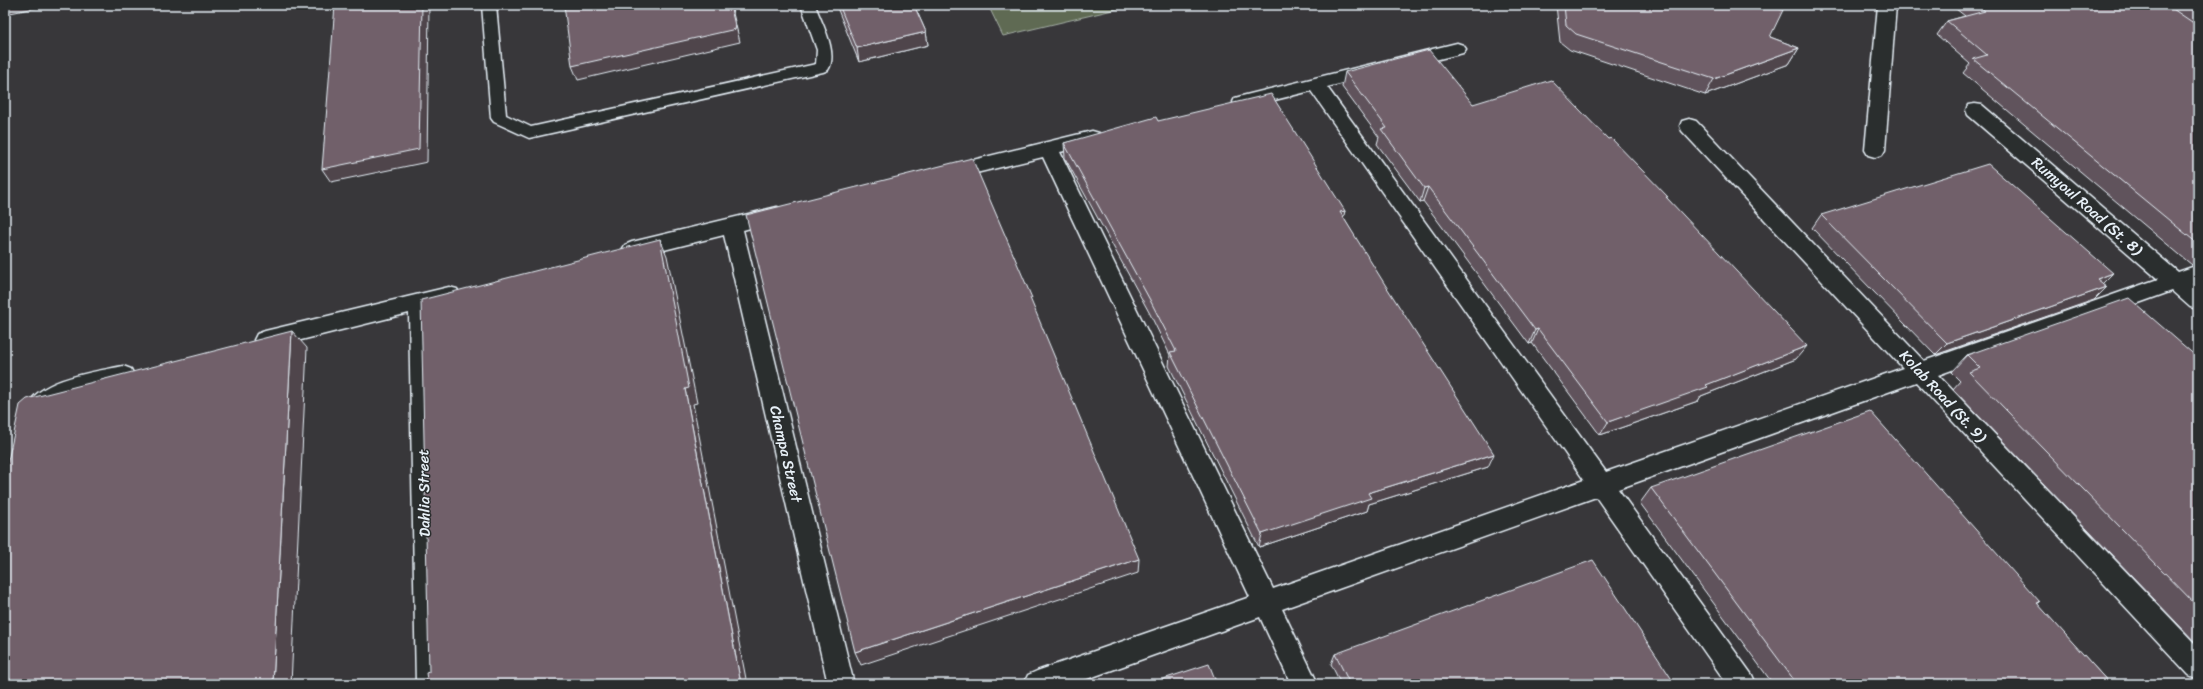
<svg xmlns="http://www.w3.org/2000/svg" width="2203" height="689" font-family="Sriracha,sans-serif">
<rect width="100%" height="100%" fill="#38373a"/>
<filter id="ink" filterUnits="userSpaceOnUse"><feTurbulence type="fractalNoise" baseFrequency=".025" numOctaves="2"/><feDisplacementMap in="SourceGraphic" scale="8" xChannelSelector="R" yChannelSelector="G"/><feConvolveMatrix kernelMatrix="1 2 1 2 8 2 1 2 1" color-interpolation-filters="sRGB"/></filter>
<g filter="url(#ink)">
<!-- green -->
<path fill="#5f6b52" stroke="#a4aea5" d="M 988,5 L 1134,5 L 1003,36 Z"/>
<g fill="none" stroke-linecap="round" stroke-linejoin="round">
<defs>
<path id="lane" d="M 482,5 L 496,5 L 506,115 L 531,127 L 816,64 L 817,50 L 801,5 L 815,5 C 821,22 839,53 828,70 L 823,72 L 529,138 L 494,122 L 491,118 Z"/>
<g id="street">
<path d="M 1878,5 L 1896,5 L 1885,150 L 1882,155 L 1875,157 L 1868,155 L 1865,150 Z"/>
<path d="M 1457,43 L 1463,45 L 1466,49 L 1463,53 L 1327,87 L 1606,472 L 1903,368 L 1682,131 L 1680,126 L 1682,121 L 1689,119 L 1696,121 L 1924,361 L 2158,279 L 1968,115 L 1966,110 L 1968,105 L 1975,104 L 1982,105 L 2178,272 L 2198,265 L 2198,281 L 2192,284 L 2198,289 L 2198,309 L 2190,307 L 2172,291 L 1938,375 L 2198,647 L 2198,679 L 2189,675 L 1916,382 L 1618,489 L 1752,675 L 1756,684 L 1727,684 L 1596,497 L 1282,609 L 1318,684 L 1291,684 L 1260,617 L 1073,684 L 1024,684 L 1028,675 L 1037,671 L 1250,597 L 1043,157 L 947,180 L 940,178 L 937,173 L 940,168 L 1092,131 L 1099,133 L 1102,138 L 1099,143 L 1060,152 L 1273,589 L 1584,480 L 1311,91 L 1242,108 L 1235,106 L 1233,102 L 1235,98 L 1242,96 Z"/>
<path d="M 777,207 L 784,209 L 787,214 L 784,219 L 743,230 L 854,684 L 828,684 L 724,235 L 632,258 L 625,255 L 622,250 L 625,245 L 632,242 Z"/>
<path d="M 449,287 L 457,289 L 460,295 L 457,301 L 431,308 L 442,684 L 416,684 L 409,313 L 265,349 L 257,346 L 254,340 L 257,334 L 265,331 Z"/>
<path d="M 123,366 L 131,369 L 134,375 L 131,381 C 113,387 82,390 68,398 C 55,405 46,418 30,413 L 27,406 C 41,378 95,372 123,366 Z"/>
</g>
</defs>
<!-- lane casing -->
<use href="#lane" stroke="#e8f1f8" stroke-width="3"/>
<!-- street casing -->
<use href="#street" stroke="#e8f1f8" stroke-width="3"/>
<!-- lane -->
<use href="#lane" fill="#2a2d2e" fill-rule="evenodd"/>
<!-- street -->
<use href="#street" fill="#2a2d2e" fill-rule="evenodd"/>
</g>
<!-- wall -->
<g fill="#61535c" stroke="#e8f1f8">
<path d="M 836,5 L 914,5 L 926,32 L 928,45 L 859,62 Z"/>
<path d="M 1556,5 L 1769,5 L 1770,37 L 1799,48 L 1789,64 L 1705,95 L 1570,50 L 1560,42 Z"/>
<path d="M 1951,5 L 2198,5 L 2198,264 L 2192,265 L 1963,73 L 1970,64 L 1937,35 L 1947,21 L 1965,16 Z"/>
<path d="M 1345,72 L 1473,104 L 1608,139 L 1667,198 L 1796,359 L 1701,396 L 1698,401 L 1600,435 L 1532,343 L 1529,344 L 1423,201 L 1420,202 L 1377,144 L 1379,137 L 1342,87 Z"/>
<path d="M 1158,121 L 1345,211 L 1343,217 L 1488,467 L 1369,504 L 1367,511 L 1259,547 L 1169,366 L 1170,355 L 1150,314 L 1065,158 L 1064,143 Z"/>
<path d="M 1821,215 L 2103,284 L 2107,287 L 2094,300 L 1935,355 L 1812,228 Z"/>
<path d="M 1967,355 L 2198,358 L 2198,645 L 1953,389 L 1960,381 L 1951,372 Z"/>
<path d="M 1651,488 L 2040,602 L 2037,604 L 2110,684 L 1773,684 L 1640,503 Z"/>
<path d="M 1335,654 L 1675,684 L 1341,684 L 1331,664 Z"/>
</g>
<!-- shaded-wall -->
<g fill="#4f444b" stroke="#e8f1f8">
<path d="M 5,5 L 50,5 L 5,14 Z"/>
<path d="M 422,5 L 429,5 L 427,162 L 331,182 L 322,169 Z"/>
<path d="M 730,5 L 731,5 L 740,42 L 578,80 L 572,66 Z"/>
<path d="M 926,32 L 928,45 L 859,62 L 857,48 Z"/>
<path d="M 1799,48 L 1789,64 L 1705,95 L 1714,79 Z"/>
<path d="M 1428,187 L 1423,201 L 1420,202 L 1424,188 Z"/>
<path d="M 1345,211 L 1341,226 L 1340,212 Z"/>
<path d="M 660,239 L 667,256 L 697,403 L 693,404 L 747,684 L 741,684 L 685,389 Z"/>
<path d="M 2198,260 L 2198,264 L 2192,265 Z"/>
<path d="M 2113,273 L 2100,286 L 2097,279 Z"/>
<path d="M 2107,287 L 2094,300 L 1935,355 L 1947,343 Z"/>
<path d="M 1538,329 L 1532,343 L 1529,344 L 1535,330 Z"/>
<path d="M 292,331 L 307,348 L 291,684 L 273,684 Z"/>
<path d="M 1807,346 L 1796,359 L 1701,396 L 1698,401 L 1600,435 L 1608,422 Z"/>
<path d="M 1494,454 L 1488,467 L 1369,504 L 1367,511 L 1259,547 L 1262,534 L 1368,493 Z"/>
<path d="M 1139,559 L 1138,573 L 861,665 L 855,652 Z"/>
</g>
<!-- building -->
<g fill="#71616b" stroke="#e8f1f8">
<path d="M 335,5 L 422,5 L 419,149 L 322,169 Z"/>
<path d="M 564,5 L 730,5 L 736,29 L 572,66 Z"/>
<path d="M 839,5 L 914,5 L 926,32 L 857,48 Z"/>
<path d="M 1564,5 L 1769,5 L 1783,10 L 1770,37 L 1799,48 L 1714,79 L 1576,34 L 1566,25 Z"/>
<path d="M 1978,5 L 2167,5 L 2198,26 L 2198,244 L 1973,59 L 1987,55 L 1947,21 L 1985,11 Z"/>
<path d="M 1429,50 L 1473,104 L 1551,80 L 1608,139 L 1611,138 L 1668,197 L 1666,197 L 1807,346 L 1706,385 L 1708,387 L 1608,422 L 1538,329 L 1535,330 L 1428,187 L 1424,188 L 1381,129 L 1387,128 L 1345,72 Z"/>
<path d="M 1271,94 L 1345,211 L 1340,212 L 1384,283 L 1494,454 L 1368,493 L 1371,498 L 1262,534 L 1170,352 L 1176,351 L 1150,300 L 1064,143 L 1156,117 L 1158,121 Z"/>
<path d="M 972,158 L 1032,298 L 1030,298 L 1139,559 L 855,652 L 746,215 Z"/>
<path d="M 1988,164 L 2113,273 L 2097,279 L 2107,287 L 1947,343 L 1821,215 Z"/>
<path d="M 660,239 L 689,388 L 685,389 L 741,684 L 424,684 L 424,681 L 427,680 L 426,673 L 429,672 L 421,300 Z"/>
<path d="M 2129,298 L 2198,358 L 2198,607 L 1969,372 L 1980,368 L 1967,355 Z"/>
<path d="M 292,331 L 273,684 L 5,684 L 5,475 L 20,405 L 27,399 Z"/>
<path d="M 1870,411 L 2040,602 L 2037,603 L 2110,684 L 1797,684 L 1651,488 Z"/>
<path d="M 1593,560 L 1675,684 L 1350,684 L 1335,654 Z"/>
<path d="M 1209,664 L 1217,684 L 1148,684 Z"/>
</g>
</g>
<g text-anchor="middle" stroke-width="3" stroke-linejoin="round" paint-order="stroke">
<!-- street labels -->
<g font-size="15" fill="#e8f1f8" stroke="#2a2d2e">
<text transform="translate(2087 206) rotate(41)" y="5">Rumyoul Road (St. 8)</text>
<text transform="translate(1943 396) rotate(47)" y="5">Kolab Road (St. 9)</text>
<text transform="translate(786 454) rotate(77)" y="5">Champa Street</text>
<text transform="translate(424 493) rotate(-91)" y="5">Dahlia Street</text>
</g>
</g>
<!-- margin -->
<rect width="2203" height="689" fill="none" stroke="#2a2d2e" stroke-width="20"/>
<rect x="10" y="10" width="2183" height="669" fill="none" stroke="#e8f1f8" stroke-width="1.5" filter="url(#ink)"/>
</svg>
